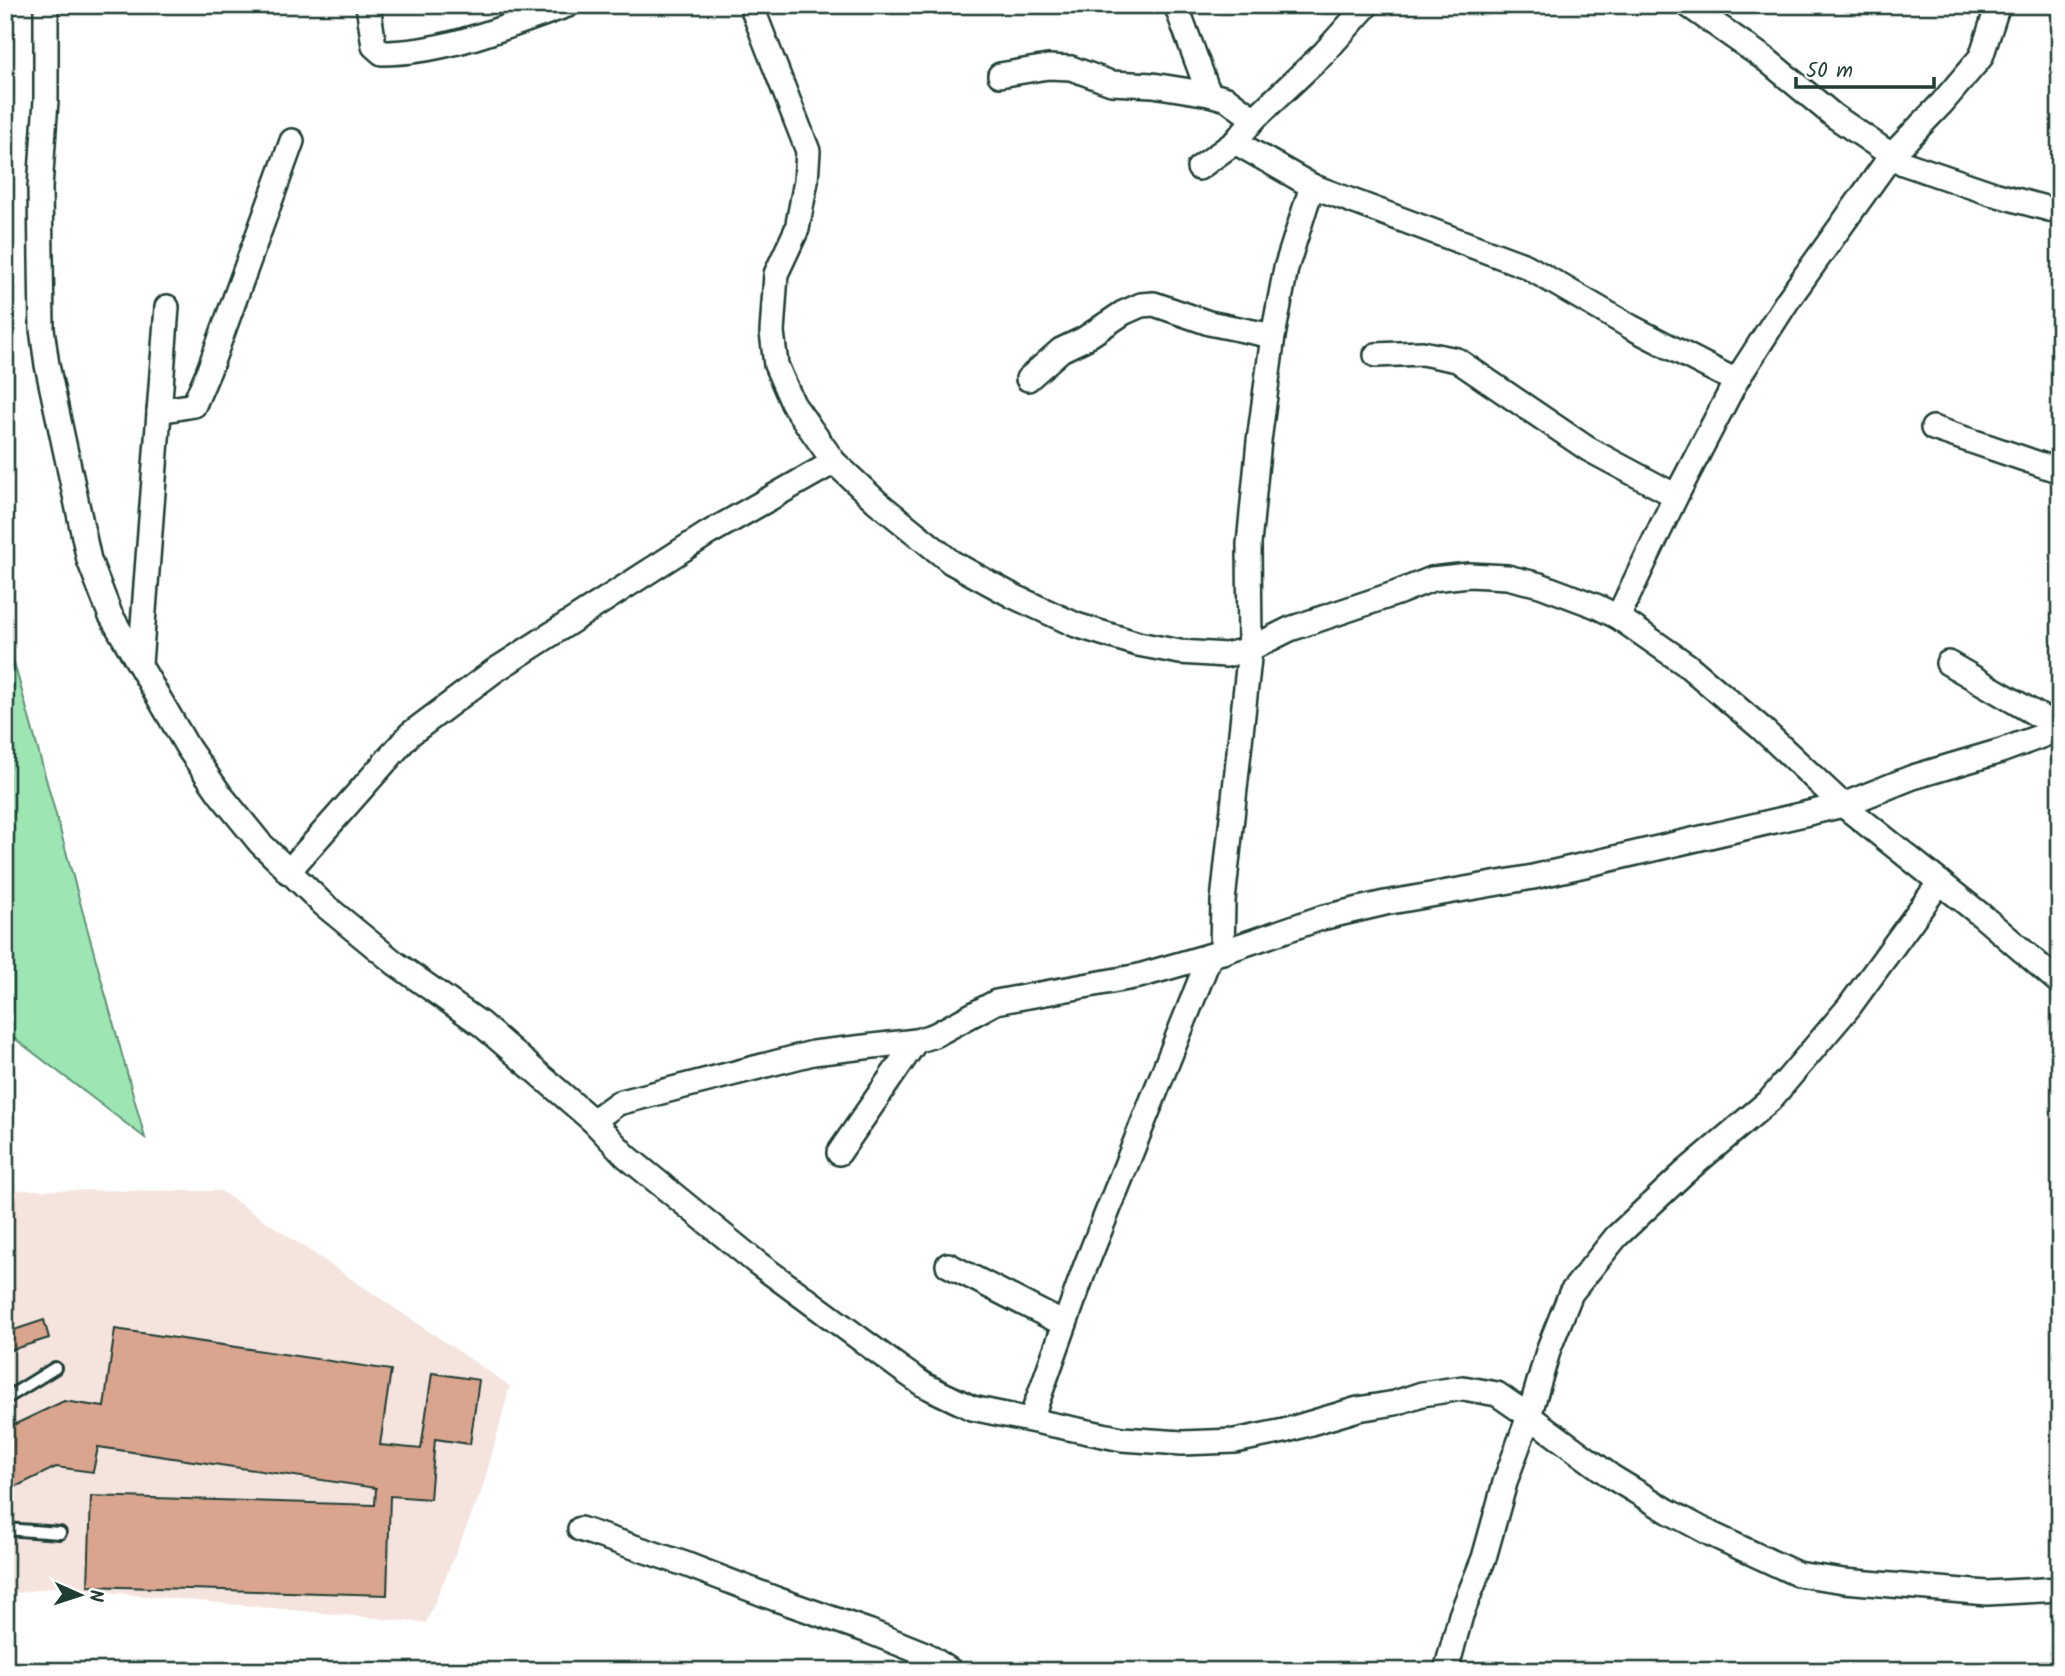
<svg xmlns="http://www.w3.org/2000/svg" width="2065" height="1676" font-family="Kalam,sans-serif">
<rect width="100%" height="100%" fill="#fff"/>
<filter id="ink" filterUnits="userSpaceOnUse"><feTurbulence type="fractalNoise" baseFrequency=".0143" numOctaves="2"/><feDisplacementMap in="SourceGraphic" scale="14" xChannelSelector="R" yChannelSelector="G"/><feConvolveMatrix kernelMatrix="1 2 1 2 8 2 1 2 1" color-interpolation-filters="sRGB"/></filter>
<g filter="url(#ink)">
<!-- built -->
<path fill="#f4e4dd" d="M 5,1190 L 221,1191 L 510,1386 L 482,1490 L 426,1623 L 54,1587 L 5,1595 Z"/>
<!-- green -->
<path fill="#9de6b4" stroke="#5e9274" stroke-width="2" d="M 5,630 L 145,1138 L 5,1031 Z"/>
<!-- building -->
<g fill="#d9a58e" stroke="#1f3d34" stroke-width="2">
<path d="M 44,1320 L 49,1338 L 5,1352 L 5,1333 Z"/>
<path d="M 115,1329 L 391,1370 L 380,1445 L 421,1449 L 432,1373 L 479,1380 L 470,1444 L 435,1439 L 430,1499 L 390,1496 L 387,1595 L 88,1586 L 91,1496 L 375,1505 L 376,1488 L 98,1447 L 93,1472 L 56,1467 L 5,1492 L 5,1429 L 64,1401 L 104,1407 Z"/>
</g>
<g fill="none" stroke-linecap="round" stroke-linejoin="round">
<defs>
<g id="service">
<path d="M 5,1399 L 55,1368"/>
<path d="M 5,1529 L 60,1533"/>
</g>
<g id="minor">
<path d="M 46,5 L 46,100 L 40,188 L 42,329 L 47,365 L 89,560 L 110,614 L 188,748 L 220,794 L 260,843 L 323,904 L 395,963 L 481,1024 L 593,1121 L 626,1156 L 756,1262 L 901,1369 L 924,1385 L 972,1408 L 1122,1439 L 1182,1443 L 1235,1441 L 1284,1431 L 1358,1409 L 1395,1403 L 1422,1394 L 1463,1388 L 1497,1394 L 1529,1416 L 1549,1348 L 1571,1293 L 1616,1237 L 1684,1173 L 1770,1100 L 1849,1007 L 1940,882"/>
<path d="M 368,5 L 374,46 L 382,53 C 445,53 508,26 568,5"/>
<path d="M 751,5 L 808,151 L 806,181 L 797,229 L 776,274 L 772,332 L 776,365 L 793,404 L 834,462 L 877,502 L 951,562 L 1013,596 L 1076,625 L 1138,644 L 1180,652 L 1226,655 L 1250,649 L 1290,629 L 1397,593 L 1432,579 L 1469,575 L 1507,577 L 1540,585 L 1596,606 L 1618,617 L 1687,665 L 1761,728 L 1843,805 L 1981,915 L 2060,983"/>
<path d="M 1176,5 L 1209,94"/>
<path d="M 1688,5 L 1768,61 L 1834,116 L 1903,163 L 1994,194 L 2060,212"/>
<path d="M 1000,75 L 1048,67 L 1071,68 L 1111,83 L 1153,85 L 1209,94 L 1227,99 L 1254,119"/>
<path d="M 1235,142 L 1312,186 L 1526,266 L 1631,327 L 1736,381"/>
<path d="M 1199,168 L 1235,142 L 1254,119 L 1324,53 L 1367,5"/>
<path d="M 1376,355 L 1422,353 L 1457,360 L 1588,449 L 1676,496"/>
<path d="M 1028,379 L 1061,350 L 1084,339 L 1123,313 L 1141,305 L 1154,304 L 1209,323 L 1273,336"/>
<path d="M 159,411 L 194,405 L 209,370 L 292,141"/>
<path d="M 1933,428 L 2060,471"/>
<path d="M 1618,617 L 1676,496 L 1736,381 L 1788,300 L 1891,156 L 1942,103 L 1981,57 L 1998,5"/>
<path d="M 1948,663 L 2060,728"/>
<path d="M 140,664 L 167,307"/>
<path d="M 288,872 L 410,734 L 494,671 L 707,534 L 834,462"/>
<path d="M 1222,952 L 1223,901 L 1250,649 L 1249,544 L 1259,441 L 1273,336 L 1286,268 L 1312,186"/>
<path d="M 593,1121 L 618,1103 L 813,1053 L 916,1041 L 935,1035 L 996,1002 L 1139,976 L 1222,952 L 1321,918 L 1385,903 L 1533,877 L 1843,805 L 1913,777 L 2001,751 L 2060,729"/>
<path d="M 839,1153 L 916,1041"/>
<path d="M 948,1265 L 1064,1324"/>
<path d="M 1031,1419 L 1086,1265 L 1210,956"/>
<path d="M 580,1529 L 685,1564 L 776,1599 L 868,1631 L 925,1654 L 951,1671"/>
<path d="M 1446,1671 L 1461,1615 L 1484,1558 L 1506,1479 L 1529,1416 L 1612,1477 L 1668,1511 L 1711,1534 L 1797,1574 L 1844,1581 L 1987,1593 L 2060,1589"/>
</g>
</defs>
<!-- service casing -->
<use href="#service" stroke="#1f3d34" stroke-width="16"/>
<!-- minor casing -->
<use href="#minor" stroke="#1f3d34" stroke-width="28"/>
<!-- service -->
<use href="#service" stroke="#fff" stroke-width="10"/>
<!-- minor -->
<use href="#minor" stroke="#fff" stroke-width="23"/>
</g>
</g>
<!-- margin -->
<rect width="2065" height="1676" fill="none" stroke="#fff" stroke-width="28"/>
<rect x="14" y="14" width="2037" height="1648" fill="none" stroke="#1f3d34" stroke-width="2.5" filter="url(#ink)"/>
<!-- north arrow -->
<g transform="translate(80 1595) rotate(93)" stroke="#ffffff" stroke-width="5" paint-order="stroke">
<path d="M0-5L12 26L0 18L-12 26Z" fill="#1f3d34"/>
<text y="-10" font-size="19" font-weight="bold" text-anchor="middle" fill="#1f3d34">N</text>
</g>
<!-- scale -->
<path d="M1796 77v10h138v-10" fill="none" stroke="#1f3d34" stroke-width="3.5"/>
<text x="1806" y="77" font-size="21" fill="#1f3d34" stroke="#ffffff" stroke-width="5" paint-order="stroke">50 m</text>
</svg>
